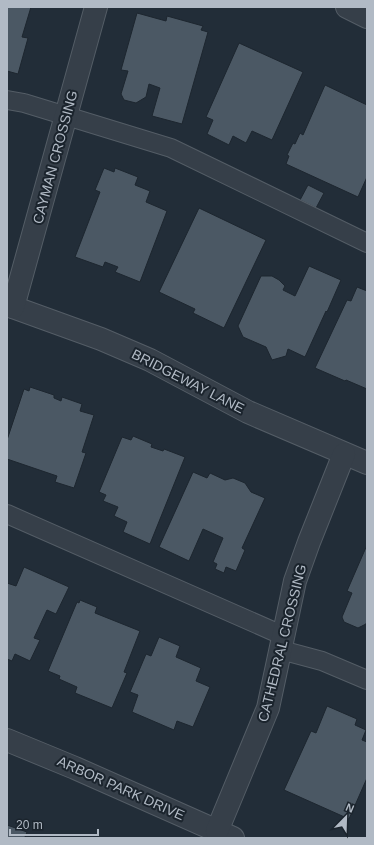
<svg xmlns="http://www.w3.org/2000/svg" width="374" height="845" font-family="Helvetica,sans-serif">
<rect width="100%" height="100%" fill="#222d38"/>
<!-- building -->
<g fill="#4b5864" stroke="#1d262f">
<path d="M 7,7 L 31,7 L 22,37 L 28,38 L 18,74 L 7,71 Z"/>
<path d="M 137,13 L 166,21 L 167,16 L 203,26 L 201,30 L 208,32 L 182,124 L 152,116 L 160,88 L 149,84 L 146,97 L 136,103 L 124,100 L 121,94 L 128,71 L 121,70 Z"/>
<path d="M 239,43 L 303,72 L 272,140 L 252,131 L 246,143 L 233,136 L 229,145 L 207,134 L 213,120 L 206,117 Z"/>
<path d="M 325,85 L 367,105 L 367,177 L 358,197 L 286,164 L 289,156 L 287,155 L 293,143 L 295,144 L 300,133 L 303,135 Z"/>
<path d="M 104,168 L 114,172 L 115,168 L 138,177 L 135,185 L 150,191 L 146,202 L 167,211 L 140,282 L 115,272 L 118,267 L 105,262 L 103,267 L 75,257 L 100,192 L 95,190 Z"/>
<path d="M 308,185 L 324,193 L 316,208 L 300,200 Z"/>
<path d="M 199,208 L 266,240 L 224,328 L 193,313 L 195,309 L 159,292 Z"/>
<path d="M 309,266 L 341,280 L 327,312 L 326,311 L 305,357 L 288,349 L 286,356 L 272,360 L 266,347 L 243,337 L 238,326 L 261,276 L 272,276 L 279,280 L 285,286 L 283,290 L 295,296 Z"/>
<path d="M 357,287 L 367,291 L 367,389 L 346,380 L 345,381 L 315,368 L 347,300 L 351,301 Z"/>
<path d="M 30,387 L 54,395 L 54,398 L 61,401 L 62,397 L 82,404 L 80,411 L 94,415 L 82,452 L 86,453 L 74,488 L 55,482 L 57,476 L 7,459 L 7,440 L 24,389 L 29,391 Z"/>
<path d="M 133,436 L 152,444 L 151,447 L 163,451 L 164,449 L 185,457 L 150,544 L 123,532 L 127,522 L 114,516 L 118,507 L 103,501 L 106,495 L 99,492 L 122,437 L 131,440 Z"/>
<path d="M 193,472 L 207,478 L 210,473 L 225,480 L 233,478 L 245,483 L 251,492 L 265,498 L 242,548 L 245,550 L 236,571 L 226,567 L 224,573 L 215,569 L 217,564 L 213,562 L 223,538 L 203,529 L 189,561 L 159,547 Z"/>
<path d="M 367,545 L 367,621 L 366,624 L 358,628 L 344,622 L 342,617 L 352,593 L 347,591 Z"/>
<path d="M 24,567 L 69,587 L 56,614 L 47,610 L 34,638 L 40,640 L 30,661 L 15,654 L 12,661 L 7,659 L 7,583 L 16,586 Z"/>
<path d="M 80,600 L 97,607 L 95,613 L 140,631 L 124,672 L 127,673 L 112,708 L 75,693 L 77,687 L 59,679 L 60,676 L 48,671 L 77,602 L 79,603 Z"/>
<path d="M 159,637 L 180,646 L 176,657 L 201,668 L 196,681 L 210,687 L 193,727 L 177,721 L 174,730 L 132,712 L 138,695 L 130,692 L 146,654 L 151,656 Z"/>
<path d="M 327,706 L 357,719 L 355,725 L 366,730 L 362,740 L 367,742 L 367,778 L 349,819 L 284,790 L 311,731 L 316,733 Z"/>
<path d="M 7,825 L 27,832 L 25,837 L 27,838 L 7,838 Z"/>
</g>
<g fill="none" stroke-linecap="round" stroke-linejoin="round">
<defs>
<g id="service">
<path d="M 7,100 L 24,103 L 171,148 L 367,243"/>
<path d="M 7,514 L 284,636"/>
<path d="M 281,650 L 322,661 L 367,680"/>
</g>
<g id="minor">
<path d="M 347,7 L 367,17"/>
<path d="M 7,305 L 101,339 L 150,360 L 248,412 L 367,463"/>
<path d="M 13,307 L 96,7"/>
<path d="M 7,740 L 75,768 L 233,838"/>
<path d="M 217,831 L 268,708 L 295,581 L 309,542 L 344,454"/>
</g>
</defs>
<!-- service casing -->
<use href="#service" stroke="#545d66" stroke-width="20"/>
<!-- minor casing -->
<use href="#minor" stroke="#545d66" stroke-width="24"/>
<!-- service -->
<use href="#service" stroke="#363f49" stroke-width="18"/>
<!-- minor -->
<use href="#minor" stroke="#363f49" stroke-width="22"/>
</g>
<g text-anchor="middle" stroke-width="4" stroke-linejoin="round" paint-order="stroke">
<!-- street labels -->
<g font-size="14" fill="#b1bac5" stroke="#1b242d">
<text transform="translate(55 157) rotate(-75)" y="5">CAYMAN CROSSING</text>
<text transform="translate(188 381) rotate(27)" y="5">BRIDGEWAY LANE</text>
<text transform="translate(282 643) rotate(-76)" y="5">CATHEDRAL CROSSING</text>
<text transform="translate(121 788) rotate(24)" y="5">ARBOR PARK DRIVE</text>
</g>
</g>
<!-- border -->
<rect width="374" height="845" fill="none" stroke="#b1bac5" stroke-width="16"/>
<!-- north arrow -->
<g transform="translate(346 817) rotate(23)" stroke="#1b242d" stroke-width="3" paint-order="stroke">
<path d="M0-3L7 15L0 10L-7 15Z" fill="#b1bac5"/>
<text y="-6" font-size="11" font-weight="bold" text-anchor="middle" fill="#b1bac5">N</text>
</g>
<!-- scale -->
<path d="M10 829v6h88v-6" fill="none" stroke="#b1bac5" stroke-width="2"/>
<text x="16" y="829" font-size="12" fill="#b1bac5" stroke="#1b242d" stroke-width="3" paint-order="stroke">20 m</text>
</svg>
